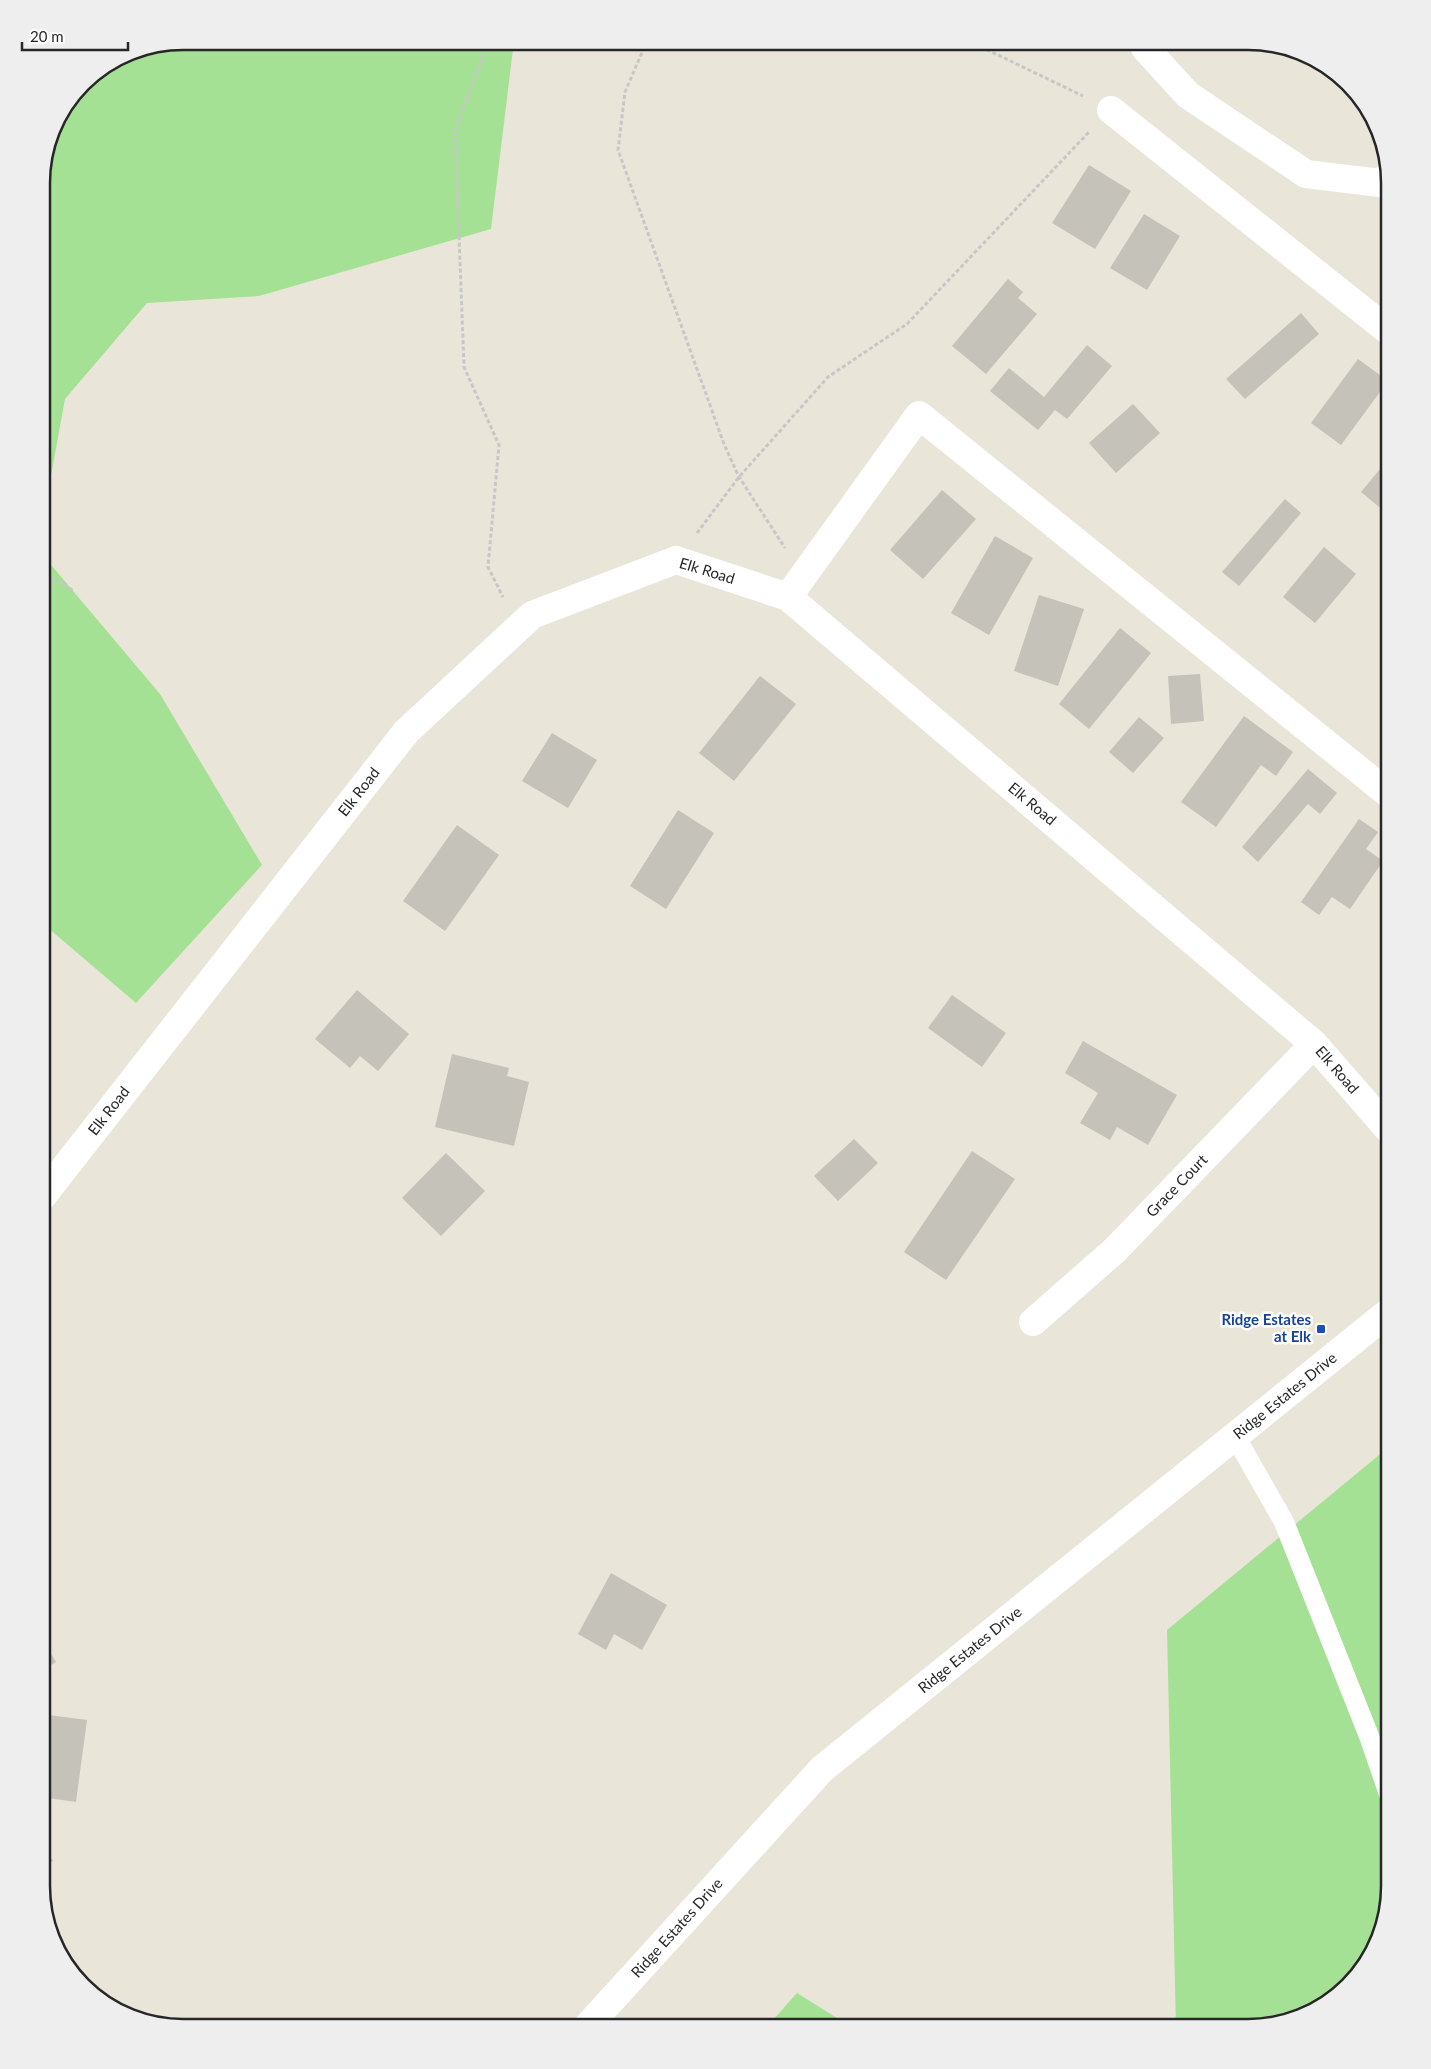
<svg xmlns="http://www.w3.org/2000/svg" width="1431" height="2069" font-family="Lato,sans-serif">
<rect width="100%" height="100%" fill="#eae5d9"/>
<!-- green -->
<g fill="#a5e195">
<path d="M 183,41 L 514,41 L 491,229 L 259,296 L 147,303 L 65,399 L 41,530 L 42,174 L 52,129 L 83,83 L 129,52 Z"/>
<path d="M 41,553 L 160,694 L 262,865 L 136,1003 L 41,922 Z"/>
<path d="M 1390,1446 L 1390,1886 L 1371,1957 L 1319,2009 L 1248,2028 L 1176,2028 L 1167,1630 Z"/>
<path d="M 797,1993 L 853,2028 L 766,2028 Z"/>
</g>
<!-- building -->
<g fill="#c5c2b9">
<path d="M 1089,165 L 1131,191 L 1095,249 L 1052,223 Z"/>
<path d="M 1144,214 L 1180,236 L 1147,290 L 1110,268 Z"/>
<path d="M 1008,279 L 1023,292 L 1018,298 L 1037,314 L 986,374 L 952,346 Z"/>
<path d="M 1301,313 L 1319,334 L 1245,399 L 1226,379 Z"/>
<path d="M 1087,345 L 1112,366 L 1067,419 L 1055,410 L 1038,430 L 990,391 L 1009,368 L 1044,397 Z"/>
<path d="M 1358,359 L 1388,381 L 1341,445 L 1311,423 Z"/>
<path d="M 1133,404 L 1160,433 L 1116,473 L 1089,443 Z"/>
<path d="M 1390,457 L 1390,494 L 1379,507 L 1361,492 Z"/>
<path d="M 942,490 L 976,519 L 923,579 L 890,550 Z"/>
<path d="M 1285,499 L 1301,513 L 1239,586 L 1222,572 Z"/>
<path d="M 995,536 L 1033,558 L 989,635 L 951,613 Z"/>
<path d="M 1324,547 L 1356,574 L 1315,623 L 1283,597 Z"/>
<path d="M 1039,595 L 1084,609 L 1058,686 L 1014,671 Z"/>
<path d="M 1120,628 L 1151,653 L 1089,729 L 1059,704 Z"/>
<path d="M 1200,674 L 1204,721 L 1171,724 L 1168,676 Z"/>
<path d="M 760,676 L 796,704 L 734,781 L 699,753 Z"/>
<path d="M 1244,716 L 1293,752 L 1276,776 L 1261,765 L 1216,827 L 1181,802 Z"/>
<path d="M 1139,717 L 1164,738 L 1133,773 L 1109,752 Z"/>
<path d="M 552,733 L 597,760 L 568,808 L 522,781 Z"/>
<path d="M 1308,769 L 1337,793 L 1320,814 L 1308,804 L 1258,862 L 1242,847 Z"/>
<path d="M 678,810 L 714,833 L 666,909 L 630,886 Z"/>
<path d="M 1359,819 L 1378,832 L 1366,849 L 1383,861 L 1350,909 L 1332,897 L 1319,915 L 1301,902 Z"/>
<path d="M 457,825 L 499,855 L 445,931 L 403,901 Z"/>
<path d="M 357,990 L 409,1034 L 378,1071 L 360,1056 L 350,1068 L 315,1039 Z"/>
<path d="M 952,995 L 1006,1033 L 982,1067 L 928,1028 Z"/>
<path d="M 1083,1041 L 1177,1095 L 1148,1145 L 1117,1127 L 1110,1140 L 1080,1123 L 1098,1093 L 1065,1073 Z"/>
<path d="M 452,1054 L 509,1068 L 507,1076 L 529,1082 L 514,1146 L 435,1127 Z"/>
<path d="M 854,1139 L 878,1163 L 838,1201 L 814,1176 Z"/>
<path d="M 972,1151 L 1015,1179 L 946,1280 L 904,1252 Z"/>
<path d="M 446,1153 L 485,1191 L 441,1236 L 402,1198 Z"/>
<path d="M 611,1573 L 667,1605 L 642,1650 L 614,1634 L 606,1650 L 578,1634 Z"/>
<path d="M 41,1637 L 56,1662 L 41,1671 Z"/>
<path d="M 41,1714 L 87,1720 L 76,1802 L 41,1797 Z"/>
<path d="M 41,1841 L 53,1861 L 41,1868 Z"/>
</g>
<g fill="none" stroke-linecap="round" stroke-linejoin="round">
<!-- path -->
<g stroke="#c7c7c7" stroke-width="3" stroke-dasharray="4 2.5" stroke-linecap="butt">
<path d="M 489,41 L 455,130 L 464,367 L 499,445 L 488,567 L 503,597"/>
<path d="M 647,41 L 625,92 L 618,150 L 724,444 L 739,477 L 785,548"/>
<path d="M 969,41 L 1083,96"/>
<path d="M 697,533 L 739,477 L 828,377 L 907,324 L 1089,132"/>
<path d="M 41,572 L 74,591"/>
</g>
<!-- lane -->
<path stroke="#fff" stroke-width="20" d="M 1235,1436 L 1284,1522 L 1369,1736 L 1390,1797"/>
<!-- street -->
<g stroke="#fff" stroke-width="28">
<path d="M 1144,42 L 1145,48 L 1188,95 L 1306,174 L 1380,183 L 1388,176"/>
<path d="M 1111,110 L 1390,332"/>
<path d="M 788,597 L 919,415 L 1390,795"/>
<path d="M 41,1198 L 406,732 L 532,615 L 676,560 L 788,597 L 1314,1044 L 1390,1131"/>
<path d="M 1033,1322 L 1115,1250 L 1314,1044"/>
</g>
<!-- secondary -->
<path stroke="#fff" stroke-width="28" d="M 586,2028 L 822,1769 L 1390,1311"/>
</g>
<!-- markers -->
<rect fill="#1a4fb4" stroke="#fff" stroke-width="2" x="1316" y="1324" width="10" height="10" rx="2.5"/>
<g text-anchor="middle" stroke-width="5" stroke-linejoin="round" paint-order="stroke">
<!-- street labels -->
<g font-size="15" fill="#272727" stroke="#fff">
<text transform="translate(707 571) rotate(17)" y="5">Elk Road</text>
<text transform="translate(359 792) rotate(-52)" y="5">Elk Road</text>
<text transform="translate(1032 804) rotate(40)" y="5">Elk Road</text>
<text transform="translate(1337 1070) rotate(49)" y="5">Elk Road</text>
<text transform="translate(109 1111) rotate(-52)" y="5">Elk Road</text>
<text transform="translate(1177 1186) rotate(-46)" y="5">Grace Court</text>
<text transform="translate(1285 1396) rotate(-39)" y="5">Ridge Estates Drive</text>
<text transform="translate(970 1650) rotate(-39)" y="5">Ridge Estates Drive</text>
<text transform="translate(677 1928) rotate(-48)" y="5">Ridge Estates Drive</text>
</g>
<!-- transit labels -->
<g font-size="15" font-weight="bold" fill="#164399" stroke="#fff" text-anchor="end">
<text x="1311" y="1325">Ridge Estates<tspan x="1311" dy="17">at Elk</tspan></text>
</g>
</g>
<!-- crop -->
<path d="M0 0H1431V2069H0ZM183 50H1248A133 133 0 0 1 1381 183V1886A133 133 0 0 1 1248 2019H183A133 133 0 0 1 50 1886V183A133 133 0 0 1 183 50Z" fill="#eee" fill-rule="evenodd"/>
<path fill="none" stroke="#272727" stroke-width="2.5" d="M183 50H1248A133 133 0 0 1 1381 183V1886A133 133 0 0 1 1248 2019H183A133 133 0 0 1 50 1886V183A133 133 0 0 1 183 50Z"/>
<!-- scale -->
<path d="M22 42v8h106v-8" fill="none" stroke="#272727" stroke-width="2.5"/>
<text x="30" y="42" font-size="15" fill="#272727" stroke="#ffffff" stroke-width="4" paint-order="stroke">20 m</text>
</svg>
